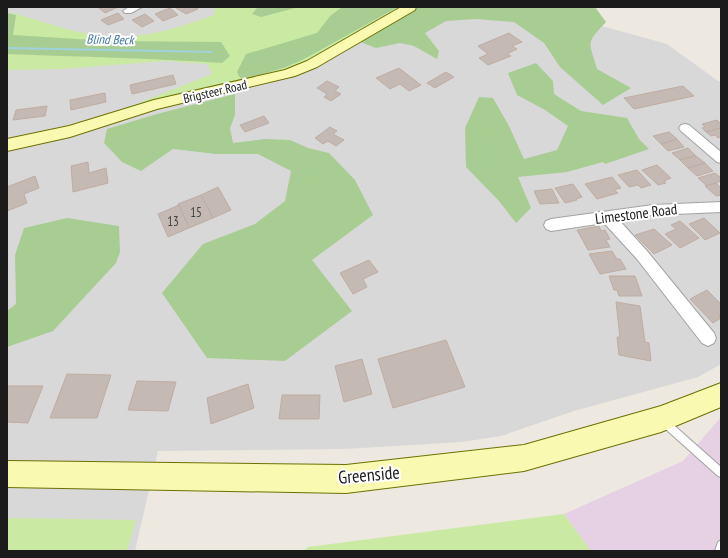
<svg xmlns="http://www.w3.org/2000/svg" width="728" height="558" font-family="'PT Sans Narrow',sans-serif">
<rect width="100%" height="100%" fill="#ede8e0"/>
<!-- residential -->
<path fill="#d9d8d8" d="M 7,7 L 533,7 L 667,44 L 718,81 L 721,81 L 721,364 L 698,377 L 574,411 L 501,436 L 462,442 L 344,449 L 158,451 L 135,551 L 7,551 Z"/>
<!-- industrial -->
<path fill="#e6d1e4" d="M 721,417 L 721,551 L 591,551 L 564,514 L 683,461 Z"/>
<!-- grass -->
<g fill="#cae9a3">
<path d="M 215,7 L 402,7 L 307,61 L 286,69 L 262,76 L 145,102 L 141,102 L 212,74 L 207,64 L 165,61 L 61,69 L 7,70 L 7,12 C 43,20 80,37 118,37 C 150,37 184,26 214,15 Z"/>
<path d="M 564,514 L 591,551 L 303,551 L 308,547 Z"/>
<path d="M 7,518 L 136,520 L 127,551 L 7,551 Z"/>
</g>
<!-- forest -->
<g fill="#a8cd93">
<path d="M 299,7 L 261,17 L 252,14 L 257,8 Z"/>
<path d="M 342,7 L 398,7 L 306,58 L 286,67 L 260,75 L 240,78 L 237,72 L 246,54 L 317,33 L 330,16 Z"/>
<path d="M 416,7 L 595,7 L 606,22 C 585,44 589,41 597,69 L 631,88 L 603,105 L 560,67 L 544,43 L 514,22 L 476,19 L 446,21 L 425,33 L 439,51 L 437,59 L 414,46 L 400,43 L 376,48 L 358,41 Z"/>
<path d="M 7,13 L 16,15 L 13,35 L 109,41 L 221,42 L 230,56 L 222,63 C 150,58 79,57 7,54 Z"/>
<path d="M 536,63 L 553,81 L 554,94 L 581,111 L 627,118 L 639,139 L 649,149 L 605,164 L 603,162 L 567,172 L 518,177 L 531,208 L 516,223 L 499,201 L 466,167 L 465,128 L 479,97 L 493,98 L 509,126 L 524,159 L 557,150 L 568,126 L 545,110 L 517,95 L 508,73 Z"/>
<path d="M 235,94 L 235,115 L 230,128 L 233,143 L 265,139 L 290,140 L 308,148 L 329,153 L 355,180 L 373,215 L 312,260 L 352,311 L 285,361 L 207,358 L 162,293 L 203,244 L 255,224 L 285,201 L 291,171 L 258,154 L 216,154 L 173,149 L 141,171 L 122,162 L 104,143 L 107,129 L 157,114 Z"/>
<path d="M 67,218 L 119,226 L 120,252 L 116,263 L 53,331 L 7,347 L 7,311 L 16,304 L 15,255 L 24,228 Z"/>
</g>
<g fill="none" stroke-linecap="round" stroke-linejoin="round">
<!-- stream -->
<path fill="#9fd2dc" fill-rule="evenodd" d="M 7,47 L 212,51 L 214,52 L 212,53 L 7,49 Z"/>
</g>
<!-- building -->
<g fill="#c4b9b3" stroke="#bfada2">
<path d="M 101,7 L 118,7 L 105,13 L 99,8 Z"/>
<path d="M 179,7 L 195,7 L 198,9 L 186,14 L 176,8 Z"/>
<path d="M 170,8 L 178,15 L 163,21 L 155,14 Z"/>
<path d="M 118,13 L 124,19 L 108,25 L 101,20 Z"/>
<path d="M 145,14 L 154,21 L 142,27 L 132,20 Z"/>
<path d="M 509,33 L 522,42 L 512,46 L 517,49 L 507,54 L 511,56 L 488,65 L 479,58 L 488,54 L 478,46 Z"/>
<path d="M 399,68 L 421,85 L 409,91 L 400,84 L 390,89 L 376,78 Z"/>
<path d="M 446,72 L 454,77 L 435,88 L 427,83 Z"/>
<path d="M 173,75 L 176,84 L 132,94 L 130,85 Z"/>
<path d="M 327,81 L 339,87 L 335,91 L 341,94 L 331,101 L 324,97 L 327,94 L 317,88 Z"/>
<path d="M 683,86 L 694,96 L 634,109 L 624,98 Z"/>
<path d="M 105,93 L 106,102 L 71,110 L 70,100 Z"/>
<path d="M 47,106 L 45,116 L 13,120 L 16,110 Z"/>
<path d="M 264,116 L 269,123 L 245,132 L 240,125 Z"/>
<path d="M 717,120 L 721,124 L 721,128 L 706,132 L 702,128 L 705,127 L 702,124 Z"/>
<path d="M 330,127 L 337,131 L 333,134 L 344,140 L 336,146 L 328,141 L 323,144 L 315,138 Z"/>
<path d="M 721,128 L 721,137 L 718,138 L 715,135 L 711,136 L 706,132 Z"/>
<path d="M 669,132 L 677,139 L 661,144 L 653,136 Z"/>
<path d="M 677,139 L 684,147 L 668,151 L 661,144 Z"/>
<path d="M 688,148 L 696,156 L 680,160 L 672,153 Z"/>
<path d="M 696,156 L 705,163 L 688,168 L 680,160 Z"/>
<path d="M 88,162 L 89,173 L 106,168 L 108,183 L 73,192 L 71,166 Z"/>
<path d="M 705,163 L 713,171 L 697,176 L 688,168 Z"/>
<path d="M 657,165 L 671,178 L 664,181 L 666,183 L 658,185 L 642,170 Z"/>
<path d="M 637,170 L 651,185 L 641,188 L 638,185 L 629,187 L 618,175 Z"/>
<path d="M 715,173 L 721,178 L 721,181 L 707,186 L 698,178 Z"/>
<path d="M 35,176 L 39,188 L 24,194 L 27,203 L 7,211 L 7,187 Z"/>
<path d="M 612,177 L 621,188 L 614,190 L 618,193 L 597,199 L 585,184 Z"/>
<path d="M 716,183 L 721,188 L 721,195 L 716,196 L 705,186 Z"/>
<path d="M 573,184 L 582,197 L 576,199 L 577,200 L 565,203 L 555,188 Z"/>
<path d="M 218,187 L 231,210 L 213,218 L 201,195 Z"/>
<path d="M 552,189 L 559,203 L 540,204 L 534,191 Z"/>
<path d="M 201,195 L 213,218 L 189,228 L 178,204 Z"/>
<path d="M 179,205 L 189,228 L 168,237 L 158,214 Z"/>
<path d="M 704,218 L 720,233 L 705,240 L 689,224 Z"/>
<path d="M 680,221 L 699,238 L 680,248 L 665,234 L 676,229 L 671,225 Z"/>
<path d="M 599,226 L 601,231 L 605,230 L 610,239 L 606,240 L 610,247 L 588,250 L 577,230 Z"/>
<path d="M 654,229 L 672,245 L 654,254 L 635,235 Z"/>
<path d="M 612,251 L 617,259 L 620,259 L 626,269 L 600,274 L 589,254 Z"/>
<path d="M 369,260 L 378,272 L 363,279 L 367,287 L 353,294 L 340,273 Z"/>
<path d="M 609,276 L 635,276 L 642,296 L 619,296 L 617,290 L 614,290 Z"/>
<path d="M 707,290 L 721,304 L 721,313 L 719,315 L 721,318 L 713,323 L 690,299 Z"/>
<path d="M 616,302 L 640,306 L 645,342 L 649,343 L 651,361 L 619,355 L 617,337 L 620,337 Z"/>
<path d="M 446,340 L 465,387 L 393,408 L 378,359 Z"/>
<path d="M 362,359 L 372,394 L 344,402 L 335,366 Z"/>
<path d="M 67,374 L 111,375 L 97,418 L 50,418 Z"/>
<path d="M 137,381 L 176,382 L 168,411 L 128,410 Z"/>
<path d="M 248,384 L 254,408 L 211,424 L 207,398 Z"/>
<path d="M 7,386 L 43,386 L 28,423 L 7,422 Z"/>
<path d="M 282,395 L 320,395 L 319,419 L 279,419 Z"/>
</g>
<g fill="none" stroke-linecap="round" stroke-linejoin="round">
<defs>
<g id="lane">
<path d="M 664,418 L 667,419 L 721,467 L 721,477 L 718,476 L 661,425 L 660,422 L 661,419 Z"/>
<path d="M 721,540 L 721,551 L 715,551 L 718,542 Z"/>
</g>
<g id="street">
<path d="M 129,7 L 142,7 L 131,13 L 125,13 L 123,11 Z"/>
<path d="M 685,124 L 689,125 L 721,152 L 721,163 L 717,162 L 681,131 L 679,128 L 681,125 Z"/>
<path d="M 721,202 L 721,212 L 653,215 L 619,220 L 647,251 L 714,333 L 716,338 L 714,343 L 708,346 L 702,343 L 637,259 L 604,223 L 551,231 L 546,229 L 544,225 L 546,221 L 551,219 L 653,205 Z"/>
</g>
<g id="secondary">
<path d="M 401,7 L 416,7 L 415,10 L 317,67 L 295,76 L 157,109 L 70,137 L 7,151 L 7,139 L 69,126 L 154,100 L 285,70 L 307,61 Z"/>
<path d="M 721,383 L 721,407 L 661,432 L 524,471 L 346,493 L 7,487 L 7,461 L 346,465 L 524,445 L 661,406 Z"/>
</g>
</defs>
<!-- lane casing -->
<use href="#lane" stroke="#a2a2a2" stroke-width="2"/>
<!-- street casing -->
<use href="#street" stroke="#a2a2a2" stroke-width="2"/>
<!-- secondary casing -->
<use href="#secondary" stroke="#6c7103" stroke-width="2"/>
<!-- lane -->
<use href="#lane" fill="#fff" fill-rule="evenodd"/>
<!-- street -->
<use href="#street" fill="#fff" fill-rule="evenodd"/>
<!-- secondary -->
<use href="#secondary" fill="#faf9b1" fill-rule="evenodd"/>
</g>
<g text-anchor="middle" stroke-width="4" stroke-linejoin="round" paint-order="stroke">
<!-- far-water labels -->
<g font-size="13" font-style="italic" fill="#447aa3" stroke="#fff">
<text transform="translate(110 39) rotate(1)" y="5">Blind Beck</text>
</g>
<!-- far-street labels -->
<g font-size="13" fill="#1b1b1b" stroke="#fff">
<text transform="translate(215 91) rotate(-13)" y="5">Brigsteer Road</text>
</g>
<!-- number labels -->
<g font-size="13" fill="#454241">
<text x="196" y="217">15</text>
<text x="173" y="226">13</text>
</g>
<!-- street labels -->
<g font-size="15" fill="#1b1b1b" stroke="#fff">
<text transform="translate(636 214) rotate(-7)" y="5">Limestone Road</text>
</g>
<!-- near-street labels -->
<g font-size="18" fill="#1b1b1b" stroke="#fff">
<text transform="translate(369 475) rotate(-5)" y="6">Greenside</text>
</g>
</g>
<!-- border -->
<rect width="728" height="558" fill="none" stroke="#1b1b1b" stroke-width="16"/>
</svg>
